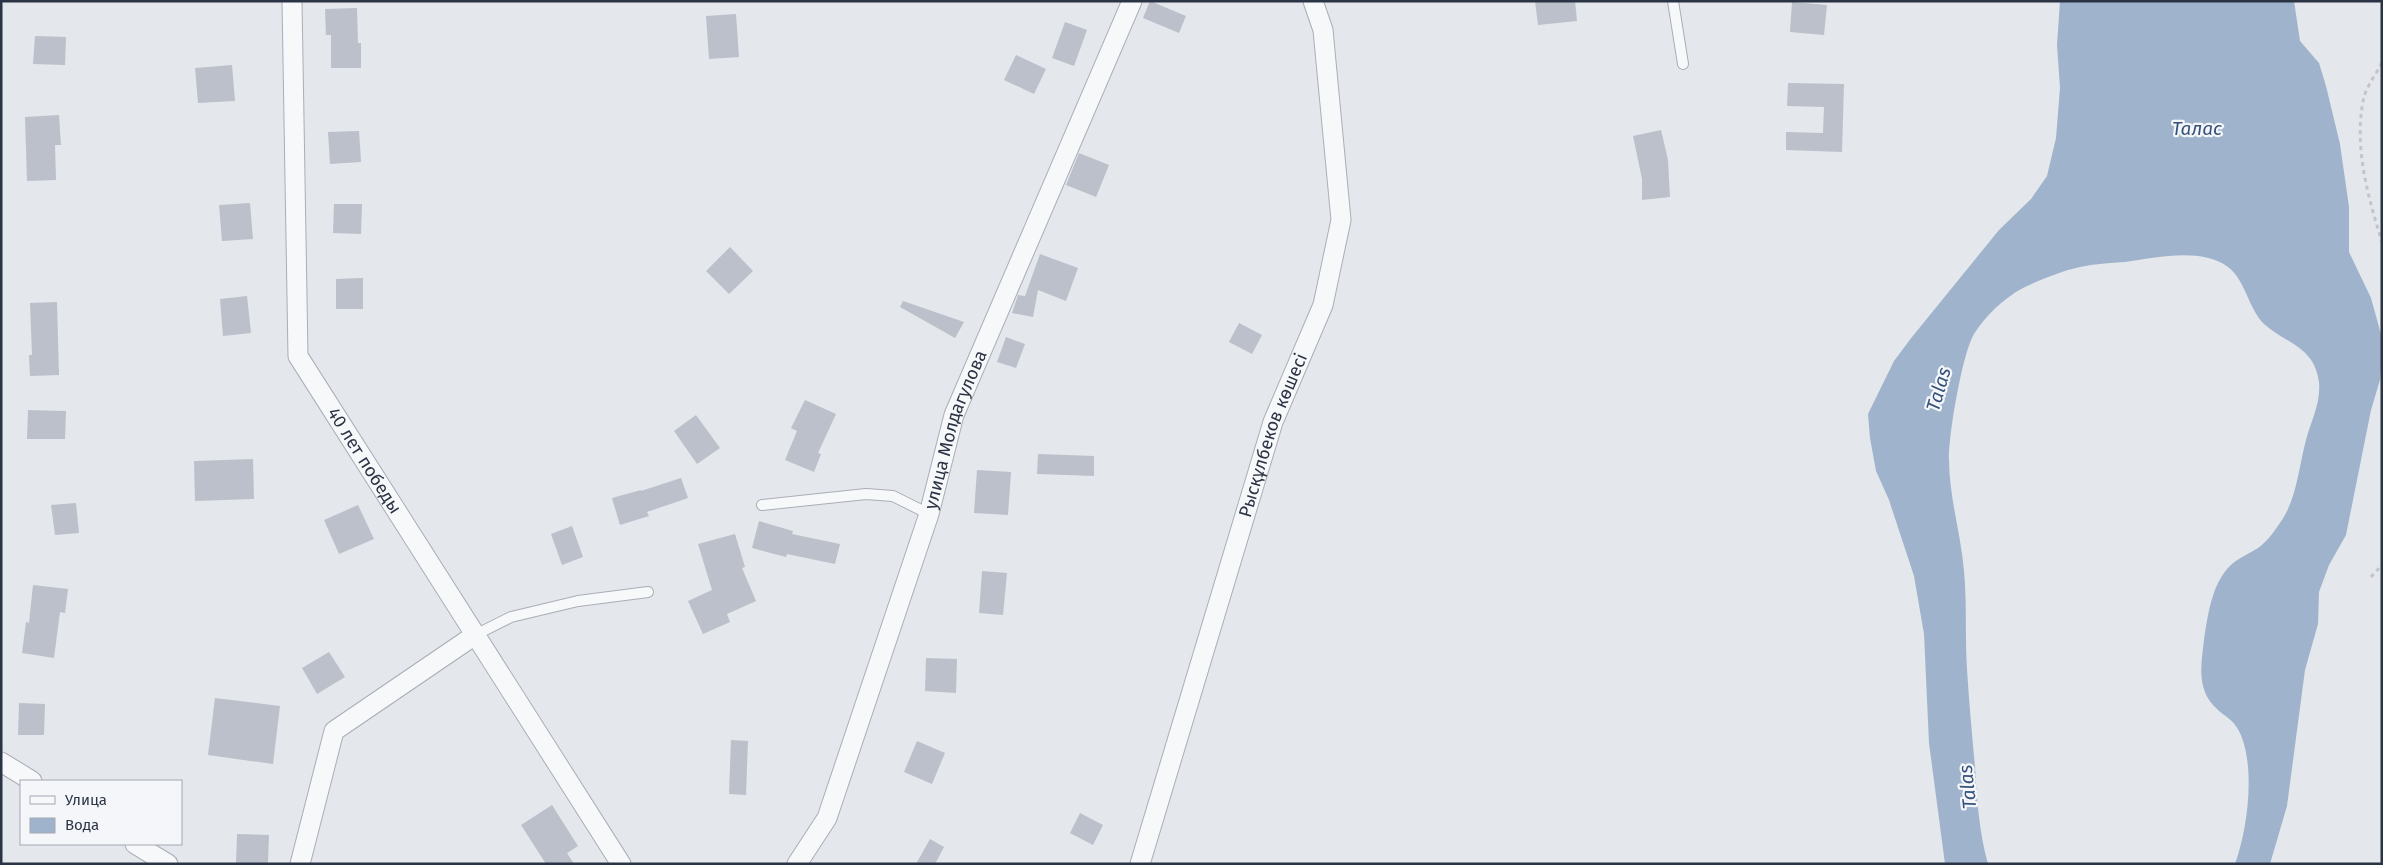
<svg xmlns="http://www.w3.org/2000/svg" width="2383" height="865" font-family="'Fira Sans',sans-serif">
<rect width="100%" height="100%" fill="#e4e7ec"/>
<!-- water -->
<path fill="#9fb4cc" d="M 2060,1 L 2294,1 L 2300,41 L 2319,63 L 2326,86 L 2340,144 L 2349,207 L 2349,252 L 2371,298 L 2382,338 L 2382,357 L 2380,380 L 2371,410 L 2346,535 L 2329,565 L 2319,592 L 2318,624 L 2305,670 L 2287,806 L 2270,864 L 2235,864 C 2248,828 2256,765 2239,731 C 2233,720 2226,717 2218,710 C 2196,691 2201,666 2204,640 C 2208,614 2212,582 2232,564 C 2240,557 2249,554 2258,548 C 2268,541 2275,530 2282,520 C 2297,497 2299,466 2306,440 C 2311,421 2321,403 2319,382 C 2314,346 2286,344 2264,324 C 2248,308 2246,281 2228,267 C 2200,247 2156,258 2125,262 C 2110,263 2094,264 2080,267 C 2061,271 2040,280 2023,288 C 2004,298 1985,316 1974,334 C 1962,355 1949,433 1949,459 C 1949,497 1961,534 1964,571 C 1967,604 1965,637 1967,669 C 1969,702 1972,734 1975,767 C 1977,799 1979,832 1988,864 L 1945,864 L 1929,743 L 1924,634 L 1914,576 L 1889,500 L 1876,471 L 1870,438 L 1868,414 L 1894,361 L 1912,337 L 1999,230 L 2031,199 L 2047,176 L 2056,138 L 2060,88 L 2057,45 Z"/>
<!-- building -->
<g fill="#bbc0ca">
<path d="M 1150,1 L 1186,16 L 1179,33 L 1143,18 Z"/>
<path d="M 1535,1 L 1575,1 L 1577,21 L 1538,25 Z"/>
<path d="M 1792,2 L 1827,5 L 1824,35 L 1790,32 Z"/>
<path d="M 357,8 L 358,43 L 361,43 L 361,68 L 331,68 L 331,35 L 326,35 L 325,9 Z"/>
<path d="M 736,14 L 739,57 L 709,59 L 706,16 Z"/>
<path d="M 1065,22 L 1087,30 L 1074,66 L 1052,58 Z"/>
<path d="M 35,36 L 66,37 L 65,65 L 33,64 Z"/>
<path d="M 1016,55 L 1046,69 L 1034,94 L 1004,80 Z"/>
<path d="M 232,65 L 235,101 L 198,103 L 195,68 Z"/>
<path d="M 1788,83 L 1844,84 L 1842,152 L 1786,150 L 1786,132 L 1823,133 L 1824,107 L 1787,106 Z"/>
<path d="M 59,115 L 61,145 L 55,145 L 56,180 L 27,181 L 25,117 Z"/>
<path d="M 1661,130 L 1668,160 L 1670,197 L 1642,200 L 1642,179 L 1633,136 Z"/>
<path d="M 359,131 L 361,162 L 330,164 L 328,132 Z"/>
<path d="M 1079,153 L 1109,165 L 1096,197 L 1066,185 Z"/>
<path d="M 250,203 L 253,239 L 222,241 L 219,205 Z"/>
<path d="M 334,204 L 362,204 L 361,234 L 333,233 Z"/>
<path d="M 730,247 L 753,271 L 729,294 L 706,271 Z"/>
<path d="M 1040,254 L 1078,268 L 1066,301 L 1038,290 L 1033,317 L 1012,313 L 1018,295 L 1025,296 Z"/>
<path d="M 363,278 L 363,309 L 336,309 L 336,279 Z"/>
<path d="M 247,296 L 251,333 L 223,336 L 220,299 Z"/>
<path d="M 903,301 L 964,322 L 955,338 L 900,307 Z"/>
<path d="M 57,302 L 59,375 L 30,376 L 29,355 L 32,355 L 30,303 Z"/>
<path d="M 1239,323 L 1262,335 L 1252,354 L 1229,342 Z"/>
<path d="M 1006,337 L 1025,344 L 1016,368 L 997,362 Z"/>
<path d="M 805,400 L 836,414 L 818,453 L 821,454 L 814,472 L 785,460 L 797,431 L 791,428 Z"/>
<path d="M 28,410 L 66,411 L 65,439 L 27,439 Z"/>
<path d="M 696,415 L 720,448 L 697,464 L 674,431 Z"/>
<path d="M 1038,454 L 1094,456 L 1094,476 L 1037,474 Z"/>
<path d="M 253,459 L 254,499 L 195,501 L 194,461 Z"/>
<path d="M 977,470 L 1011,472 L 1008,515 L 974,513 Z"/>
<path d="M 681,478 L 688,498 L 647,512 L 649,516 L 620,525 L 612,498 L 641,490 L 641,491 Z"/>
<path d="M 76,503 L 79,533 L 55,535 L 51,505 Z"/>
<path d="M 358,505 L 374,539 L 339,554 L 324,520 Z"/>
<path d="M 759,521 L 793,531 L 792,534 L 840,544 L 835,564 L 787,554 L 786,557 L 752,548 Z"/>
<path d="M 572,526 L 583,557 L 562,565 L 551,534 Z"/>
<path d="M 735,534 L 745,567 L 742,568 L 756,601 L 727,614 L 730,622 L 703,634 L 688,601 L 712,590 L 698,544 Z"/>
<path d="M 982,571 L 1007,573 L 1003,615 L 979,613 Z"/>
<path d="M 33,585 L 68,589 L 65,613 L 60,612 L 54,658 L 22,653 L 26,622 L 29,623 Z"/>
<path d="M 329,652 L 345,677 L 317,694 L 302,668 Z"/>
<path d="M 926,658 L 957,659 L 956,693 L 925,691 Z"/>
<path d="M 215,698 L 280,706 L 273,764 L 208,755 Z"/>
<path d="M 19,703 L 45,704 L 44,735 L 18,735 Z"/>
<path d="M 731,740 L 748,741 L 746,795 L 729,794 Z"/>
<path d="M 917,741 L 945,753 L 932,784 L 904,772 Z"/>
<path d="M 552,805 L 578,846 L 567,853 L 574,864 L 546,864 L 521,825 Z"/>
<path d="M 1080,813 L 1103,825 L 1093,845 L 1070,833 Z"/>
<path d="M 237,834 L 269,835 L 268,864 L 236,864 Z"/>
<path d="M 930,839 L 944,847 L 935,864 L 916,864 Z"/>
</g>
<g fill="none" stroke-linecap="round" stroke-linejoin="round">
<defs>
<g id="lane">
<path d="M 1673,1 L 1683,64"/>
<path d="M 762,505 L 866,494 L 893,496 L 929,514"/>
<path d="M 475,635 L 511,617 L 578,601 L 648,592"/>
</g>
<g id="street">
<path id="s1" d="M 292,1 L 298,356 L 621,864"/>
<path d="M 1,762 L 32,781"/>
<path d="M 135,844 L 168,864"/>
<path d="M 300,864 L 334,731 L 475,635"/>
<path id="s2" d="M 797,864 L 827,818 L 929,514 L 954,415 L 1132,1"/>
<path id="s3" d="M 1140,864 L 1273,422 L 1323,305 L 1341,220 L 1323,30 L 1313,1"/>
</g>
</defs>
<!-- lane casing -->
<use href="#lane" stroke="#a9aeb7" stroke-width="12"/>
<!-- street casing -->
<use href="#street" stroke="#a9aeb7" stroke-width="21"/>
<!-- path -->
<g stroke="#c2c5cb" stroke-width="3" stroke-dasharray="4 4" stroke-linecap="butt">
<path d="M 2382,63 C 2376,74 2367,86 2364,97 C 2353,145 2368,197 2382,242"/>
<path d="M 2371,577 L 2382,565"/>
</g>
<!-- lane -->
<use href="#lane" stroke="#f7f8fa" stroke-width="10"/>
<!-- street -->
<use href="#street" stroke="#f7f8fa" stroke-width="19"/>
</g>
<g text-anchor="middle" stroke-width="4.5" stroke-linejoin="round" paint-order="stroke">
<!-- street labels -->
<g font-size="18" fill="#2b3445" stroke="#f4f6f9">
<text dy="6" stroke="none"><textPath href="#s2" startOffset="464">улица Молдагулова</textPath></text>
<text dy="6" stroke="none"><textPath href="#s3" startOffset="449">Рысқұлбеков көшесі</textPath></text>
<text dy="6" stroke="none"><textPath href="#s1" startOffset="479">40 лет победы</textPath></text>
</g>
<!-- water labels -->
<g font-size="19" font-style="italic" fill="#34527a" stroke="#f4f6f9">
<text x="2197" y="135">Талас</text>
<text transform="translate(1938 389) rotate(-74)" y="7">Talas</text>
<text transform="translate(1967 787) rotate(-96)" y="7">Talas</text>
</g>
</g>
<!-- border -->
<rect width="2383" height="865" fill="none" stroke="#2b3445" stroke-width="5"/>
<!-- legend -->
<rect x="20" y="780" width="162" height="65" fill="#f4f6f9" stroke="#a4a8b1"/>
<rect x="30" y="796" width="25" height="8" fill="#f7f8fa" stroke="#a4a8b1"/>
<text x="65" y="805" font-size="15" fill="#2b3445">Улица</text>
<rect x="30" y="818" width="25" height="15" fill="#9fb4cc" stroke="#a4a8b1"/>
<text x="65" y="830" font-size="15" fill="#2b3445">Вода</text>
</svg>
